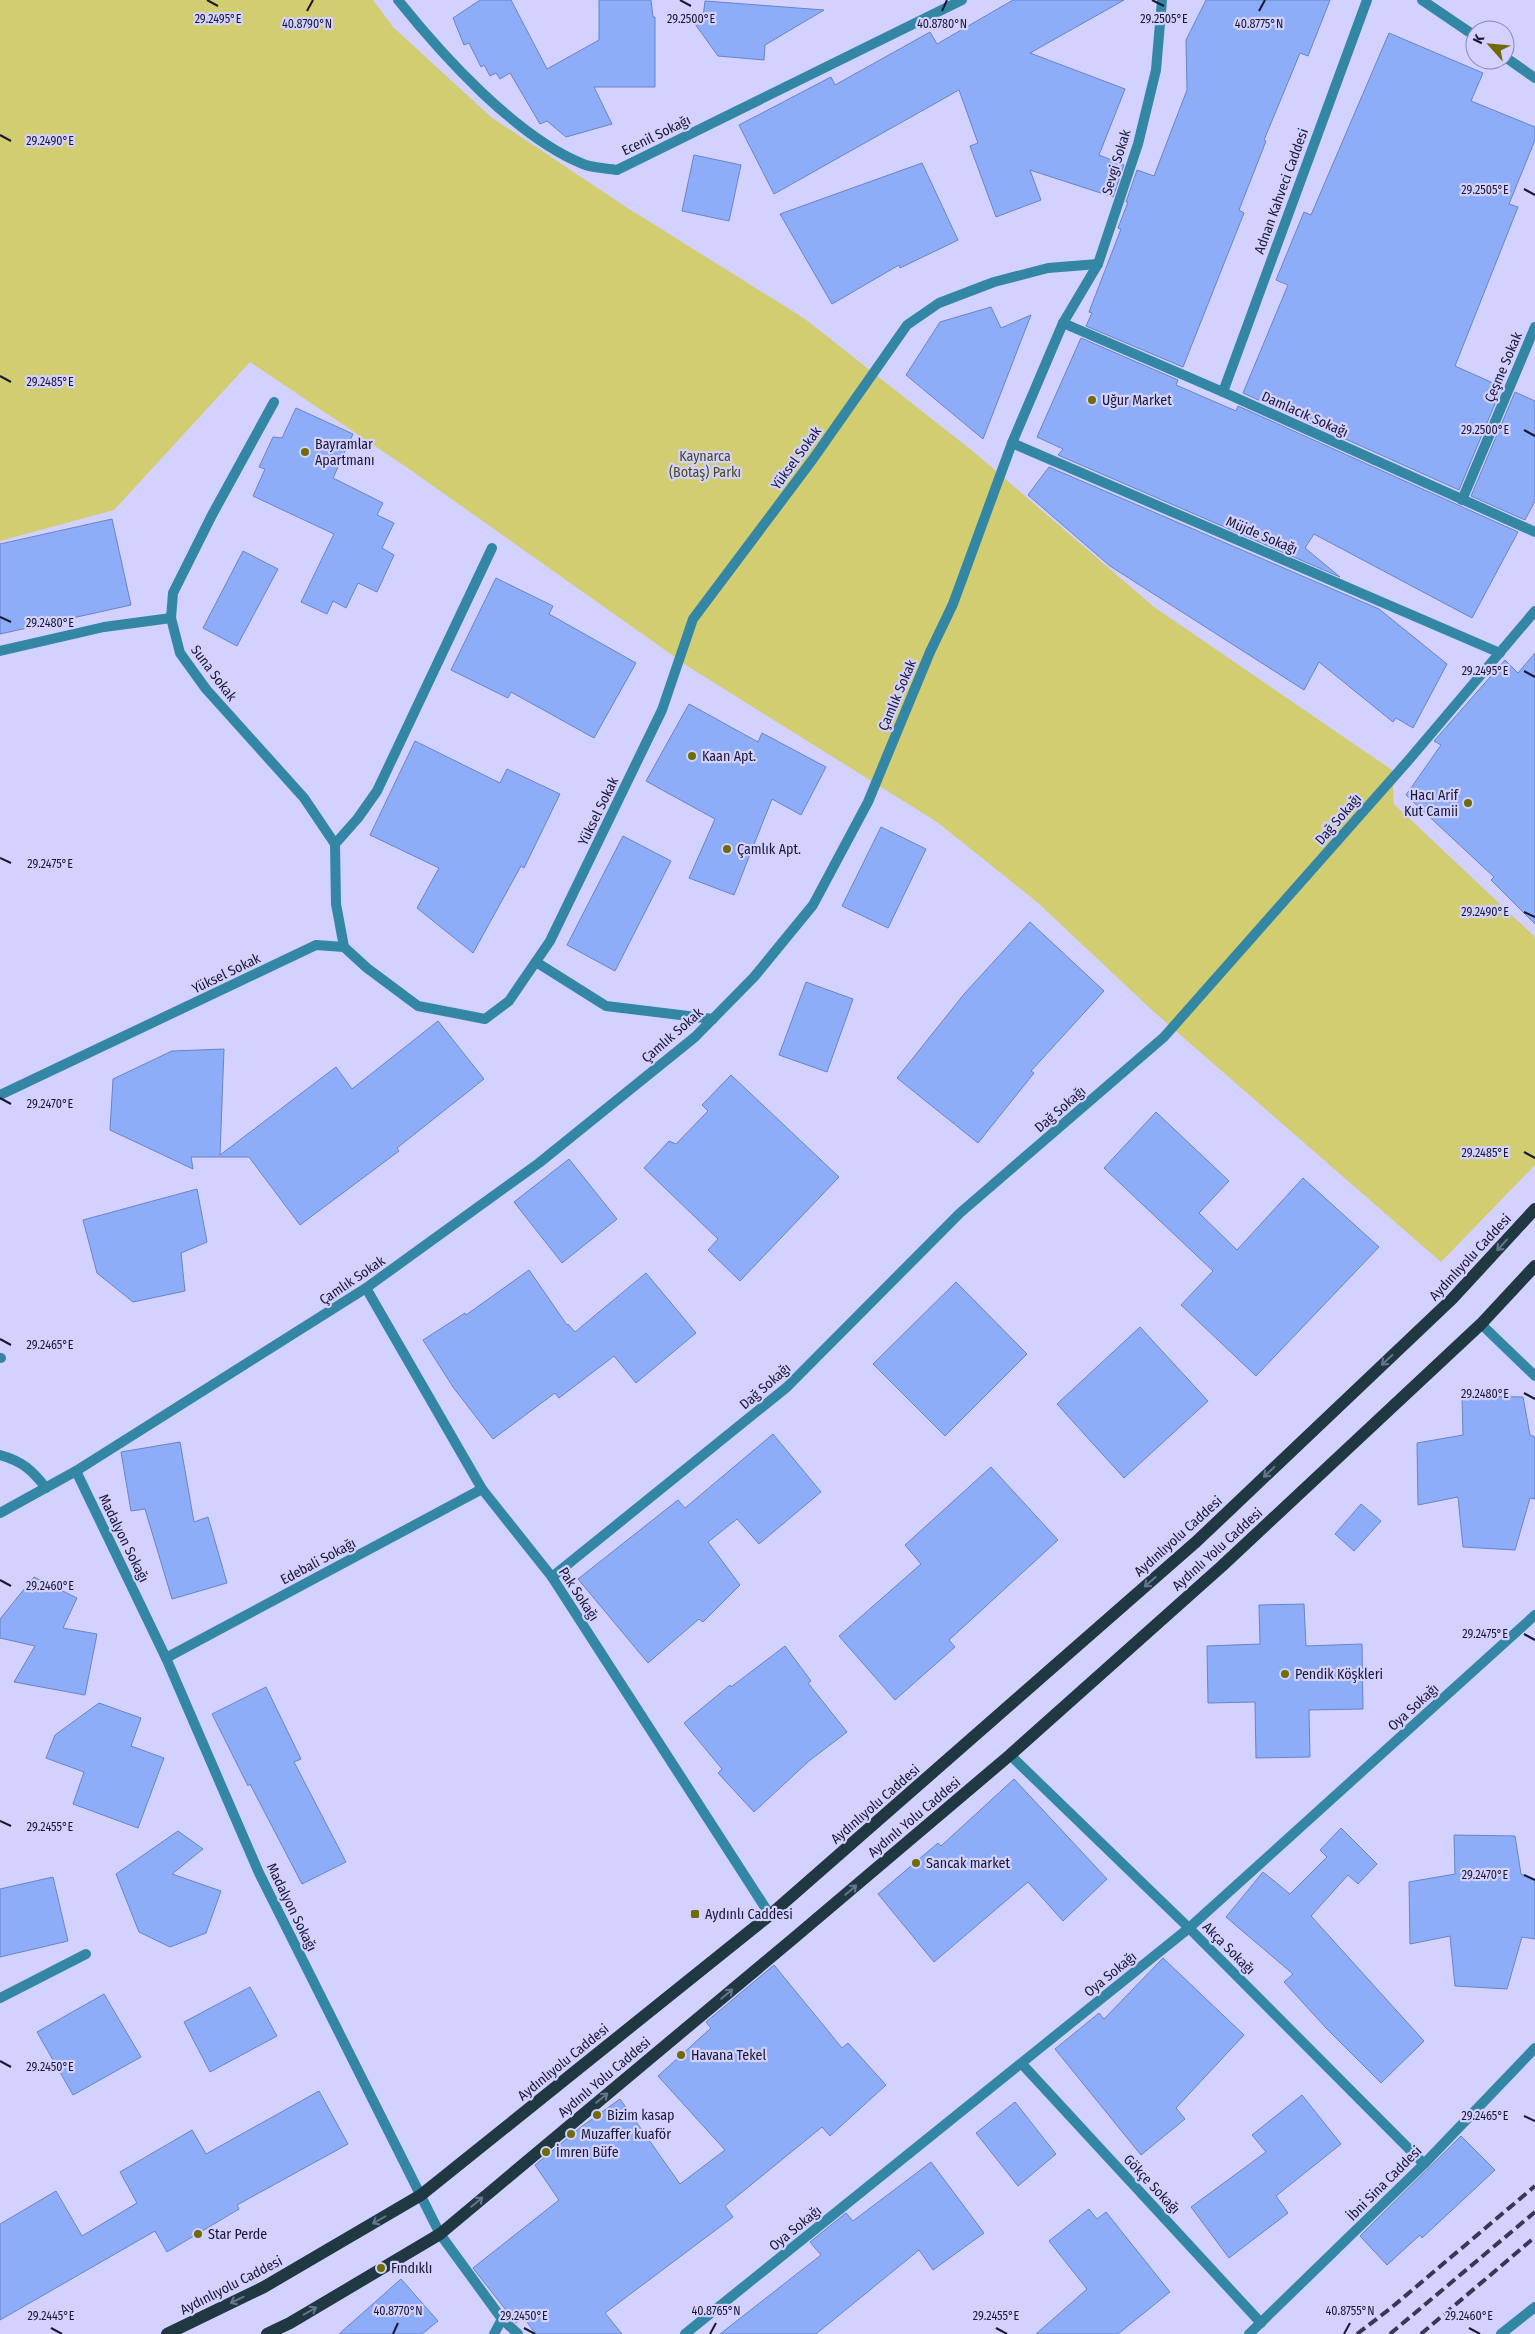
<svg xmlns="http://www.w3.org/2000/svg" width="1535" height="2334" font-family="'Fira Sans Condensed',sans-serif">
<rect width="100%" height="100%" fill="#d2d1ff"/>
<!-- green -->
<path fill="#d1cd70" d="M 0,0 L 373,0 L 393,27 L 491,117 L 626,207 L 805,319 L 975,453 L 1154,607 L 1392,770 L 1394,804 L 1535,937 L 1535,1165 L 1441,1262 L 1154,1012 L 1037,902 L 937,822 L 689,667 L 412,471 L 250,362 L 114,510 L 0,541 Z"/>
<!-- building -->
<g fill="#8eadf9" stroke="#6984c6">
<path d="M 480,0 L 511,0 L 547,69 L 599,40 L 599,0 L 651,0 L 653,17 L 655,17 L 655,87 L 594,87 L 612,124 L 566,137 L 547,121 L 540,124 L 510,73 L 500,79 L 496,73 L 490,76 L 484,65 L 481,67 L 469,43 L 464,45 L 453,18 Z"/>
<path d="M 1013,0 L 1124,0 L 1030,53 L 1125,89 L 1099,155 L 1124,165 L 1113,197 L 1030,170 L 1041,200 L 996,217 L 970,146 L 978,143 L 959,90 L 774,194 L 739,125 L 831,77 L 835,85 L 930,32 L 937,44 Z"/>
<path d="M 1206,0 L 1330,0 L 1308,56 L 1300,53 L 1264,140 L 1266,141 L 1239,210 L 1244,213 L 1183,367 L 1086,326 L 1092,313 L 1089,312 L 1121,229 L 1118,228 L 1128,202 L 1126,202 L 1137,170 L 1154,176 L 1187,90 L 1186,40 Z"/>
<path d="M 705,1 L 824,10 L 765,45 L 764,60 L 718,56 L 690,17 L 703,17 Z"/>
<path d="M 1389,33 L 1483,73 L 1471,101 L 1535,127 L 1535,140 L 1509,204 L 1518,207 L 1455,366 L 1502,387 L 1459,490 L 1243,393 L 1288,285 L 1276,280 L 1304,212 L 1311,215 Z"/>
<path d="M 694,155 L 741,165 L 729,221 L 682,211 Z"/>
<path d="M 922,163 L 958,240 L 900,268 L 899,265 L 832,304 L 780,214 Z"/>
<path d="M 991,307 L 1001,328 L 1031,315 L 983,439 L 906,375 L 940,322 Z"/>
<path d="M 1081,338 L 1178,380 L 1176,385 L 1236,411 L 1238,406 L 1518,532 L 1472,618 L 1314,534 L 1305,548 L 1340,577 L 1058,455 L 1063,449 L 1037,437 Z"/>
<path d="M 1515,392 L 1535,401 L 1535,501 L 1525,520 L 1471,496 Z"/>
<path d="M 296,408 L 353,434 L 333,478 L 383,503 L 377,515 L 394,523 L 382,548 L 394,555 L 377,592 L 358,583 L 346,608 L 333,601 L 327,614 L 301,602 L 334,534 L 253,496 L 265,469 L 259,467 L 273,437 L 282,438 Z"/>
<path d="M 1049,467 L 1379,609 L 1447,664 L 1413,728 L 1396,718 L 1393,722 L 1319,662 L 1304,690 L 1110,566 L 1028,495 Z"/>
<path d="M 112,519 L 131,605 L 0,634 L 0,544 Z"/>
<path d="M 243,551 L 278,569 L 237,646 L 203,628 Z"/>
<path d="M 496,578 L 553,606 L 549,614 L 636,663 L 594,738 L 511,692 L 508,698 L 451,670 Z"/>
<path d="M 1535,653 L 1535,924 L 1491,880 L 1494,877 L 1406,795 L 1441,745 L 1434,741 L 1505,660 L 1518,673 Z"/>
<path d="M 689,704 L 758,742 L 762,733 L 826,767 L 801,815 L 772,799 L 734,895 L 689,878 L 715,819 L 646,781 Z"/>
<path d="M 415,741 L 500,783 L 507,769 L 560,794 L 524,868 L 521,866 L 473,953 L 417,908 L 439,868 L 370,835 Z"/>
<path d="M 881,827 L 926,849 L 888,928 L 842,906 Z"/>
<path d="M 623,836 L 671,861 L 615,971 L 567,945 Z"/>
<path d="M 1030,922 L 1104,991 L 1031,1071 L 1034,1073 L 978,1143 L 897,1078 L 965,993 Z"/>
<path d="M 806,982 L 853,999 L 827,1072 L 779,1055 Z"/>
<path d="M 438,1021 L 484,1079 L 397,1148 L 399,1151 L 300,1225 L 249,1157 L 191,1157 L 193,1169 L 110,1130 L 113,1079 L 172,1051 L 224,1049 L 220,1155 L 336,1067 L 352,1089 Z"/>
<path d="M 731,1075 L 839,1177 L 740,1281 L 708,1250 L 718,1239 L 644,1168 L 669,1141 L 676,1144 L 708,1111 L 702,1105 Z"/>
<path d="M 1156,1112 L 1229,1181 L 1199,1213 L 1237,1250 L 1303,1178 L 1379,1247 L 1256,1376 L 1181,1305 L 1213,1271 L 1104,1168 Z"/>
<path d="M 569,1159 L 617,1219 L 562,1263 L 514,1202 Z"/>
<path d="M 197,1189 L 207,1242 L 181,1253 L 185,1291 L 133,1302 L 97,1273 L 83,1220 Z"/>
<path d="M 529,1270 L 567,1325 L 568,1324 L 575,1332 L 646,1273 L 696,1333 L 636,1383 L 614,1356 L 559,1398 L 555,1393 L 493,1439 L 453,1387 L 423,1340 L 465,1313 L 466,1315 Z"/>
<path d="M 956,1282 L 1027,1354 L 945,1436 L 873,1364 Z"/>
<path d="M 1140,1327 L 1208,1401 L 1124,1478 L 1057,1404 Z"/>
<path d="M 1462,1396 L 1523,1397 L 1530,1435 L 1535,1437 L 1535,1499 L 1530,1498 L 1515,1550 L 1463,1547 L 1458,1497 L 1418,1505 L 1417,1443 L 1463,1435 Z"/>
<path d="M 773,1434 L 821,1492 L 759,1544 L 737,1519 L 708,1542 L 740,1585 L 703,1622 L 699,1619 L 648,1663 L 578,1579 L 678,1500 L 685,1508 Z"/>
<path d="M 180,1442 L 194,1522 L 208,1517 L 227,1583 L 172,1599 L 145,1509 L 131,1511 L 121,1452 Z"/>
<path d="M 991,1467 L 1058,1540 L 949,1640 L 955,1647 L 895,1700 L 839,1636 L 921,1564 L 905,1545 Z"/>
<path d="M 1361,1504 L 1381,1521 L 1354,1551 L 1335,1534 Z"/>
<path d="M 34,1577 L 77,1598 L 63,1628 L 97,1634 L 85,1695 L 14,1682 L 35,1646 L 0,1638 L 0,1619 Z"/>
<path d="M 1304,1604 L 1306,1646 L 1362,1644 L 1363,1709 L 1309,1710 L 1310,1757 L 1256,1758 L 1255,1702 L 1208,1703 L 1207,1646 L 1260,1644 L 1259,1605 Z"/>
<path d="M 785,1646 L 811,1681 L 808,1683 L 847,1732 L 809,1761 L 754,1812 L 718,1773 L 722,1769 L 684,1723 L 730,1685 L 731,1687 Z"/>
<path d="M 266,1687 L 301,1759 L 294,1762 L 346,1862 L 302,1884 L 250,1784 L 248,1786 L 212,1714 Z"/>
<path d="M 99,1703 L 141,1718 L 131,1746 L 164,1758 L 138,1828 L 73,1804 L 84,1772 L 46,1758 L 55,1735 Z"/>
<path d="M 1014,1779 L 1107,1879 L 1063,1921 L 1028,1882 L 934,1962 L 878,1894 L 938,1843 L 941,1846 Z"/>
<path d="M 1341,1828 L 1377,1864 L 1358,1884 L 1348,1875 L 1311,1916 L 1424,2041 L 1381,2083 L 1326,2028 L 1284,1982 L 1293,1974 L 1226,1917 L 1263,1872 L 1290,1894 L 1327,1857 L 1320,1850 Z"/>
<path d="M 178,1831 L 203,1849 L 172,1874 L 221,1891 L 206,1933 L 170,1947 L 139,1932 L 116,1874 Z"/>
<path d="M 1454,1835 L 1515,1836 L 1521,1874 L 1535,1879 L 1535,1939 L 1522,1937 L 1507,1989 L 1455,1986 L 1450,1936 L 1410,1944 L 1409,1882 L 1455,1874 Z"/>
<path d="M 53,1877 L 68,1941 L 0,1957 L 0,1889 Z"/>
<path d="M 1163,1958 L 1244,2035 L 1176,2108 L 1185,2119 L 1141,2155 L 1055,2049 L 1099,2013 L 1104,2019 Z"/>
<path d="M 774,1965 L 842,2048 L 848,2043 L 886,2085 L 830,2136 L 822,2127 L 725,2206 L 733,2217 L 605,2313 L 622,2334 L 536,2334 L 523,2317 L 516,2323 L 473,2268 L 559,2200 L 535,2165 L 581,2127 L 620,2099 L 680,2184 L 725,2150 L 658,2076 L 711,2028 L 706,2022 Z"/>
<path d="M 250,1987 L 277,2036 L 210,2072 L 184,2022 Z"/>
<path d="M 104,1994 L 141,2057 L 73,2095 L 37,2032 Z"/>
<path d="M 319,2091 L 348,2144 L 237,2205 L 239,2209 L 167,2252 L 155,2231 L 0,2320 L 0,2224 L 56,2191 L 82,2236 L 137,2203 L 120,2172 L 192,2130 L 206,2154 Z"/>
<path d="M 1302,2095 L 1341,2144 L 1276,2196 L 1288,2213 L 1229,2258 L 1191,2207 L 1266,2152 L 1252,2135 Z"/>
<path d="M 1015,2102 L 1056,2154 L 1018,2186 L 976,2133 Z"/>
<path d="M 1461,2136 L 1495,2170 L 1422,2238 L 1420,2235 L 1387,2265 L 1360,2236 Z"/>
<path d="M 931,2162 L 984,2233 L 933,2270 L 919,2250 L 816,2334 L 720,2334 L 821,2255 L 810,2242 L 846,2213 L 853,2221 Z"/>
<path d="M 1089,2209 L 1097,2219 L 1106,2212 L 1170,2292 L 1118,2334 L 1036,2334 L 1087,2289 L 1049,2241 Z"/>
<path d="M 401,2279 L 438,2321 L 422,2334 L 339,2334 Z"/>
</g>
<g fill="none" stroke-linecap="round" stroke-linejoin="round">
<!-- service -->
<g stroke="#3387a5" stroke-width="10">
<path d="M 335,844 L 358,818 L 377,791 L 492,548"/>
<path d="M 0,1358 L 1,1358"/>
<path d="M 0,1455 C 22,1461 32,1470 46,1488"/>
<path d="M 0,1998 L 86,1954"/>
</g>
<!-- minor -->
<g stroke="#3387a5" stroke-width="10">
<path d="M 398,0 C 442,55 516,137 583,164 C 593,168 606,168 617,170 L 962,0"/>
<path d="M 1422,0 L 1475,36"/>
<path d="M 1505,57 L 1535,78"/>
<path d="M 1063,323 L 1223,392 L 1535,532"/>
<path d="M 1223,392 L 1367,0"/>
<path d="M 274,402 L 212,515 L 173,593 L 171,618 L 180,653 L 206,689 L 304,798 L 335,844 L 336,904 L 344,947"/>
<path d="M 1012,443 L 1500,653"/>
<path d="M 1462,500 L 1535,327"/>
<path d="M 0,651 L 104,627 L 171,618"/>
<path d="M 536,962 L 606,1006 L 713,1019"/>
<path d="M 0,1095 L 316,945 L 344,947 L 367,968 L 418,1006 L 485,1019 L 509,1001 L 550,941 L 662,710 L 693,619 L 813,459 L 907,325 L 939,303 L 994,282 L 1048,268 L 1098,264"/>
<path d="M 366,1288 L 482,1489 L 552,1577 L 770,1915"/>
<path d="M 1481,1324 L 1535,1376"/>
<path d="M 76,1471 L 166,1658 L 259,1873 L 440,2234 L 502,2319 L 518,2334"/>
<path d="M 0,1513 L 76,1471 L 366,1288 L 539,1163 L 695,1037 L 754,977 L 813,905 L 868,802 L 930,652 L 953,604 L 1012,443 L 1063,323 L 1098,264 L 1138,144 L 1156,70 L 1162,0"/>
<path d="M 552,1577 L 787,1387 L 960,1213 L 1164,1037 L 1407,762 L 1535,611"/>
<path d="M 166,1658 L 482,1489"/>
<path d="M 1010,1755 L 1189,1928 L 1424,2164"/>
<path d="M 1022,2064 L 1261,2323"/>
<path d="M 494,2334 L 502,2319"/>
<path d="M 685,2334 L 1189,1928 L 1535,1615"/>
</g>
<!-- tertiary -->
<g stroke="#3387a5" stroke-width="10">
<path d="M 1249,2334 L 1424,2164 L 1535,2048"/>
<path d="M 1501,2334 L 1535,2307"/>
</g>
<!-- primary -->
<g stroke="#203842" stroke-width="12">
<path d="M 167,2334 L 264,2287 L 421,2195 L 770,1915 L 1197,1541 L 1452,1299 L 1535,1209"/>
<path d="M 267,2334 L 290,2323 L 440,2234 L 794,1938 L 1010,1755 L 1222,1566 L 1481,1324 L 1535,1266"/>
</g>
<!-- rail -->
<g stroke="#3a3756" stroke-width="4" stroke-dasharray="10 5" stroke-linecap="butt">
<path d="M 1357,2334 L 1391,2308 L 1535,2186"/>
<path d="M 1390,2334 L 1535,2212"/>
<path d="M 1421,2334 L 1535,2237"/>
</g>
</g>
<!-- one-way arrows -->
<defs><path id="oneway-shaft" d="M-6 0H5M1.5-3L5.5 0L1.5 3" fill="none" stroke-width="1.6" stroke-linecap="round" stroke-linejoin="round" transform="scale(1.25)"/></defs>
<g stroke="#67758e">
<use href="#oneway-shaft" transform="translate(1502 1245) rotate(133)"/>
<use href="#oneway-shaft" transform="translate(1387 1360) rotate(137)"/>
<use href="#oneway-shaft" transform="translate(1269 1472) rotate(137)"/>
<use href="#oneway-shaft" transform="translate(1150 1582) rotate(139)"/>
<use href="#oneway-shaft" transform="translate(851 1890) rotate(-40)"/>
<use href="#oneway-shaft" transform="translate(727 1994) rotate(-40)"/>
<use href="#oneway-shaft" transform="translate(602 2098) rotate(-40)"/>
<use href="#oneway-shaft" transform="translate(477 2202) rotate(-40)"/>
<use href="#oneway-shaft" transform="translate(379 2220) rotate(150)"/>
<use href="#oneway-shaft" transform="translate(237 2300) rotate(154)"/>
<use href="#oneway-shaft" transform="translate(310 2311) rotate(-30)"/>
</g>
<!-- ticks -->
<path fill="none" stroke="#1a1733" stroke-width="2" d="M 207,0 L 218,6M 680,0 L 691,6M 1152,0 L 1164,6M 307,11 L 313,0M 942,11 L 947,0M 1259,11 L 1265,0M 0,135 L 11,141M 1524,189 L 1535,195M 0,376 L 11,382M 1524,430 L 1535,436M 0,617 L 11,622M 1524,671 L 1535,677M 0,858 L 11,863M 1524,912 L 1535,917M 0,1098 L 11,1104M 1524,1152 L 1535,1158M 0,1339 L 11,1345M 1524,1393 L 1535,1399M 0,1580 L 11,1586M 1524,1634 L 1535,1640M 0,1821 L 11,1826M 1524,1875 L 1535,1880M 0,2061 L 11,2067M 1524,2116 L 1535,2121M 51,2328 L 62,2334M 524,2328 L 535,2334M 996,2328 L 1007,2334M 1469,2328 L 1480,2334M 393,2334 L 398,2323M 710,2334 L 716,2323M 1344,2334 L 1350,2323"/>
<!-- markers -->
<g fill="#706b07" stroke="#d2d1ff" stroke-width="2">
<circle cx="1092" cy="400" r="5"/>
<circle cx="305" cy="452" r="5"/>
<circle cx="692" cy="756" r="5"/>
<circle cx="1468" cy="803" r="5"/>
<circle cx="727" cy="849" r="5"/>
<circle cx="1285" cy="1674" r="5"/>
<circle cx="916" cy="1863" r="5"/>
<rect x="690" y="1909" width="10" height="10" rx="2.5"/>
<circle cx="681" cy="2055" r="5"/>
<circle cx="597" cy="2115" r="5"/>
<circle cx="571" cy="2134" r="5"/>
<circle cx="546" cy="2152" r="5"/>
<circle cx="198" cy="2234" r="5"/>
<circle cx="381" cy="2268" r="5"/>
</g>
<g text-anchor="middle" stroke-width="4.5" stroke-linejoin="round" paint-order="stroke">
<!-- street labels -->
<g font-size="14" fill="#1a1733" stroke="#d2d1ff">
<text transform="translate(656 135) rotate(-26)" y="5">Ecenil Sokağı</text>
<text transform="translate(1116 162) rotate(-73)" y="5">Sevgi Sokak</text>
<text transform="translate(1281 191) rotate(-70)" y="5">Adnan Kahveci Caddesi</text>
<text transform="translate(1503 367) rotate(-67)" y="5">Çeşme Sokak</text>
<text transform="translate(1305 414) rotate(24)" y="5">Damlacık Sokağı</text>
<text transform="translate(796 458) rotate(-54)" y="5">Yüksel Sokak</text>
<text transform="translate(1262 535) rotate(23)" y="5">Müjde Sokağı</text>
<text transform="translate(214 673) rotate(53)" y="5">Suna Sokak</text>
<text transform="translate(897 695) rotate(-67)" y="5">Çamlık Sokak</text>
<text transform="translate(598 811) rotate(-64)" y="5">Yüksel Sokak</text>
<text transform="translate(1338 819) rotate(-49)" y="5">Dağ Sokağı</text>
<text transform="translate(226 973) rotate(-26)" y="5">Yüksel Sokak</text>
<text transform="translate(672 1035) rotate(-41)" y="5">Çamlık Sokak</text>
<text transform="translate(1060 1109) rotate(-41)" y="5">Dağ Sokağı</text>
<text transform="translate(1470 1257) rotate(-47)" y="5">Aydınlıyolu Caddesi</text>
<text transform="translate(352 1280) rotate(-34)" y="5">Çamlık Sokak</text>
<text transform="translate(765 1386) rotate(-41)" y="5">Dağ Sokağı</text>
<text transform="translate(1178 1536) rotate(-42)" y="5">Aydınlıyolu Caddesi</text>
<text transform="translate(124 1538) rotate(64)" y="5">Madalyon Sokağı</text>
<text transform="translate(1217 1549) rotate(-42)" y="5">Aydınlı Yolu Caddesi</text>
<text transform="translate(318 1561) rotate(-28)" y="5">Edebali Sokağı</text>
<text transform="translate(579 1594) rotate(57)" y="5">Pak Sokağı</text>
<text transform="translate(1413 1707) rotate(-42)" y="5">Oya Sokağı</text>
<text transform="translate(875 1804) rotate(-41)" y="5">Aydınlıyolu Caddesi</text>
<text transform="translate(914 1817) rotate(-40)" y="5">Aydınlı Yolu Caddesi</text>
<text transform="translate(292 1907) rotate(64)" y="5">Madalyon Sokağı</text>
<text transform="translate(1229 1948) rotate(45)" y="5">Akça Sokağı</text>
<text transform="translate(1110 1974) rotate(-39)" y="5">Oya Sokağı</text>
<text transform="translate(563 2062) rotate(-39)" y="5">Aydınlıyolu Caddesi</text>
<text transform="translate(604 2077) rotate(-40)" y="5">Aydınlı Yolu Caddesi</text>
<text transform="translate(1384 2183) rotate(-45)" y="5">İbni Sina Caddesi</text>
<text transform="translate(1152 2184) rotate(47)" y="5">Gökçe Sokağı</text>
<text transform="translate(795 2228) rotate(-39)" y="5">Oya Sokağı</text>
<text transform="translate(231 2285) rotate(-27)" y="5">Aydınlıyolu Caddesi</text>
</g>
<!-- poi labels -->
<g font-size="14" fill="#1a1733" stroke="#d2d1ff" text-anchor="start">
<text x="1102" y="405">Uğur Market</text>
<text x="315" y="449">Bayramlar<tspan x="315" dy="16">Apartmanı</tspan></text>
<text x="702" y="761">Kaan Apt.</text>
<text x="1458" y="800" text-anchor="end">Hacı Arif<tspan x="1458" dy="16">Kut Camii</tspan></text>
<text x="737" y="854">Çamlık Apt.</text>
<text x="1295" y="1679">Pendik Köşkleri</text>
<text x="926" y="1868">Sancak market</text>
<text x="705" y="1919">Aydınlı Caddesi</text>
<text x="691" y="2060">Havana Tekel</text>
<text x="607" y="2120">Bizim kasap</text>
<text x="581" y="2139">Muzaffer kuaför</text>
<text x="556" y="2157">İmren Büfe</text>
<text x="208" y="2239">Star Perde</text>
<text x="391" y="2273">Fındıklı</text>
</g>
<!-- park labels -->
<g font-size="14" fill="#4c4a18" stroke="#d2d1ff">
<text x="705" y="461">Kaynarca<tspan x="705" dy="16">(Botaş) Parkı</tspan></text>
</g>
</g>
<g font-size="12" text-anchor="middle" fill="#1a1733" stroke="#d2d1ff" stroke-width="4.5" stroke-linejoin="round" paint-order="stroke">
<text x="218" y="23">29.2495°E</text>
<text x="691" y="23">29.2500°E</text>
<text x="1164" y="23">29.2505°E</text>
<text x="307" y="28">40.8790°N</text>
<text x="942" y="28">40.8780°N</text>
<text x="1259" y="28">40.8775°N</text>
<text x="50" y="145">29.2490°E</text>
<text x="1485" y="194">29.2505°E</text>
<text x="50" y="386">29.2485°E</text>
<text x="1485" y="434">29.2500°E</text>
<text x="50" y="627">29.2480°E</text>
<text x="1485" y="675">29.2495°E</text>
<text x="50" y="868">29.2475°E</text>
<text x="1485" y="916">29.2490°E</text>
<text x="50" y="1108">29.2470°E</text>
<text x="1485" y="1157">29.2485°E</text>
<text x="50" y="1349">29.2465°E</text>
<text x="1485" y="1398">29.2480°E</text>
<text x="50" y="1590">29.2460°E</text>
<text x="1485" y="1638">29.2475°E</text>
<text x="50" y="1831">29.2455°E</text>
<text x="1485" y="1879">29.2470°E</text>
<text x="50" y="2071">29.2450°E</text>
<text x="1485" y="2120">29.2465°E</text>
<text x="398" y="2315">40.8770°N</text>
<text x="716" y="2315">40.8765°N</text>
<text x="1350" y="2315">40.8755°N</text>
<text x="51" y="2320">29.2445°E</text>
<text x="524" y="2320">29.2450°E</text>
<text x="996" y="2320">29.2455°E</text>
<text x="1469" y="2320">29.2460°E</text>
</g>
<!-- north arrow -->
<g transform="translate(1490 45) rotate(297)"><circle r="24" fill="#d2d1ff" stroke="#8887ad"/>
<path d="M0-4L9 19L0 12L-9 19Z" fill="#706b07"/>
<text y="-8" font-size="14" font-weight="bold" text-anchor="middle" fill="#1a1733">K</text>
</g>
</svg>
